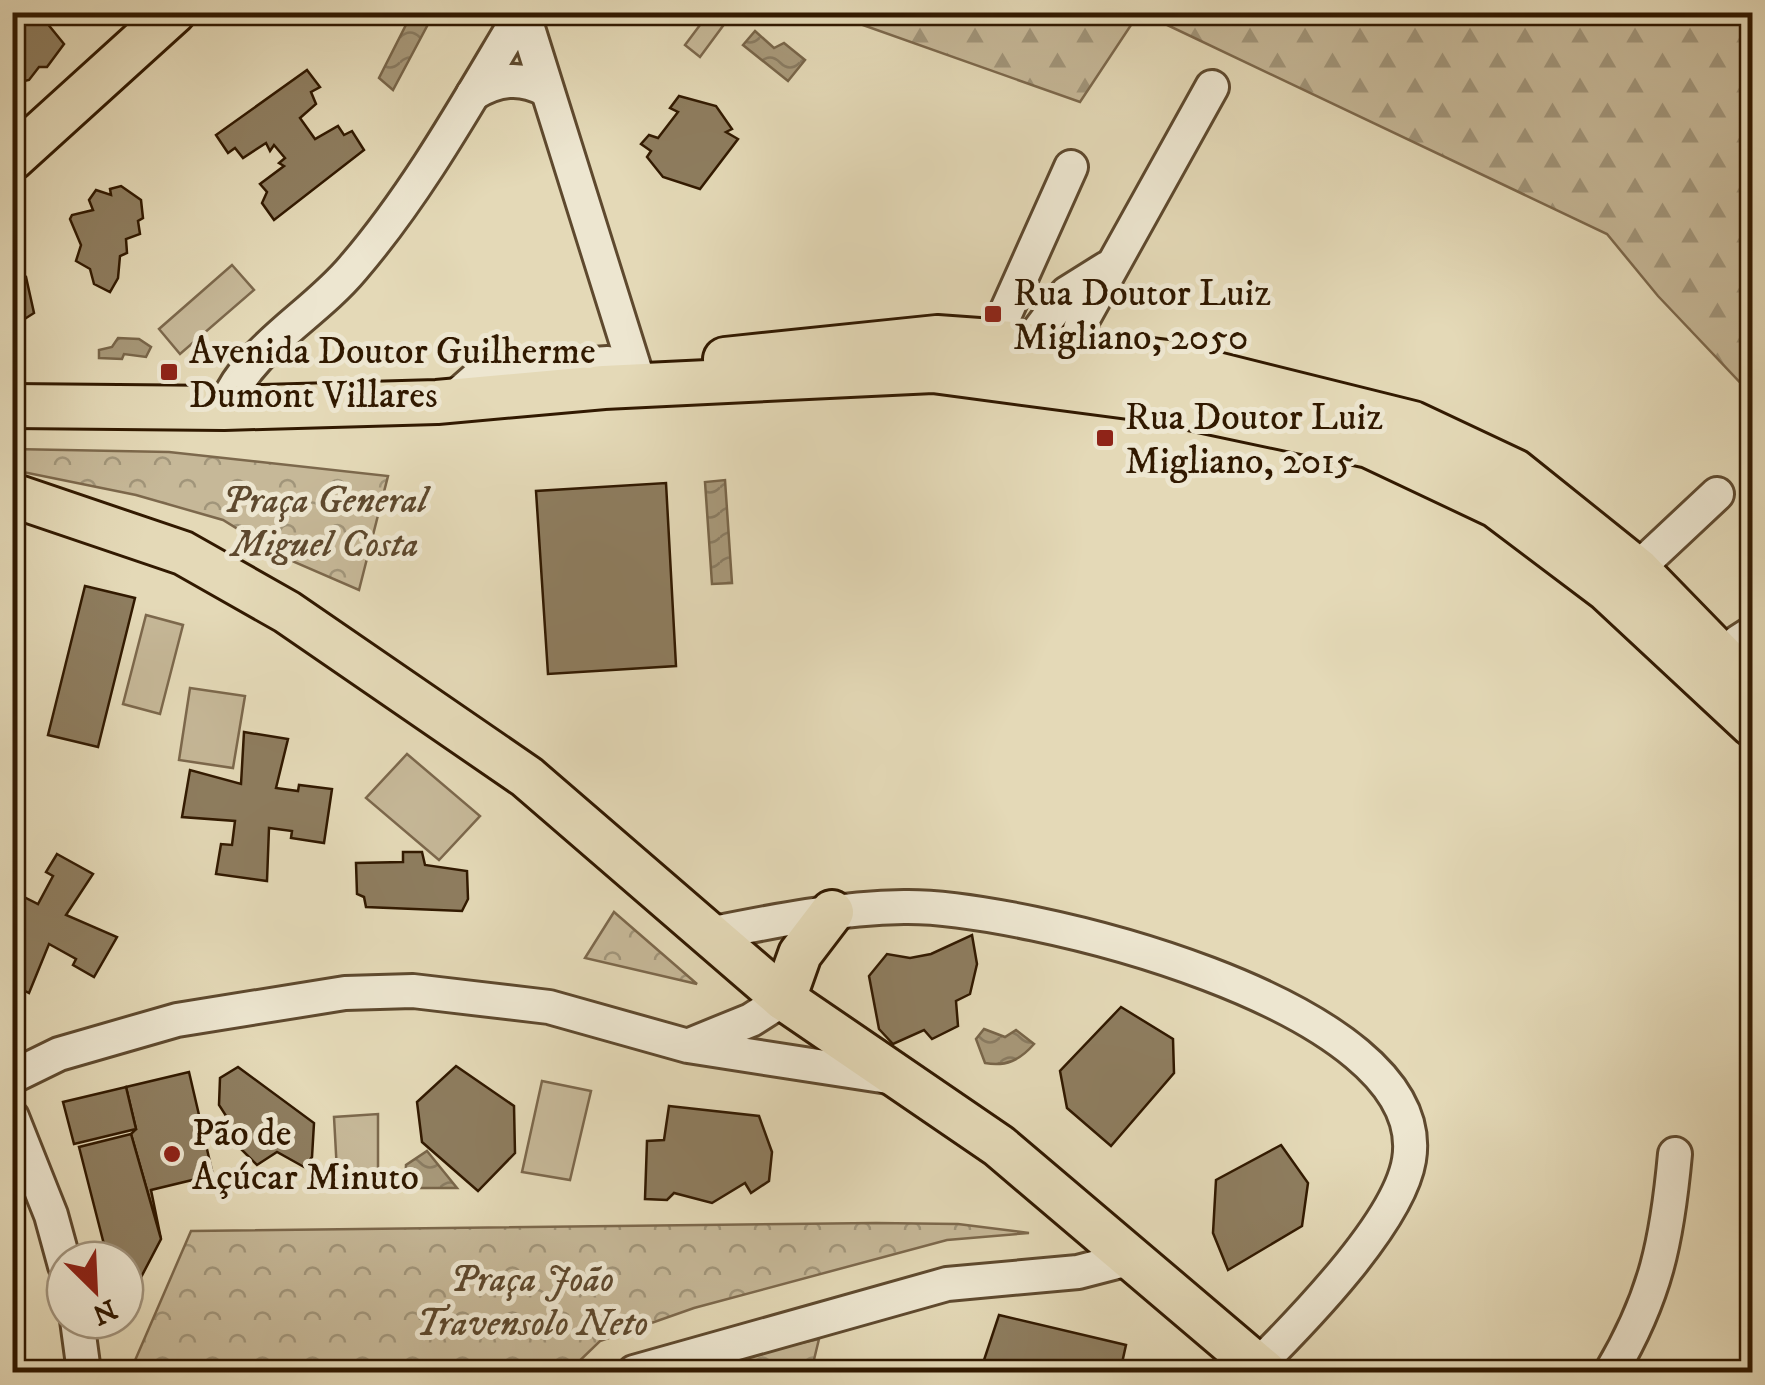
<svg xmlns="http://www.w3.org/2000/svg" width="1765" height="1385" font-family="'IM FELL DW Pica',serif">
<defs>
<pattern id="forest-firs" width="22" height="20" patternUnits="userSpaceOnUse" patternTransform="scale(2.5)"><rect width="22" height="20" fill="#c6b898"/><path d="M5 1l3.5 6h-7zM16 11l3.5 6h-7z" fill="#a1957a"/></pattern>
<pattern id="park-crowns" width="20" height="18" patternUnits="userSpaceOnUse" patternTransform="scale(2.5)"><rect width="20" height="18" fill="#c6b898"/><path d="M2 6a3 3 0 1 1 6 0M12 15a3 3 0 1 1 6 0" fill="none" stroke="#a1957a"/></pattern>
<pattern id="water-waves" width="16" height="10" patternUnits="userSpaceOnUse" patternTransform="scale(2.5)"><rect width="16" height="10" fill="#a79879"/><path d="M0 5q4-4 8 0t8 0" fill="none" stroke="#897b61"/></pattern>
</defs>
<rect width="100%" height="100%" fill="#e4d9b7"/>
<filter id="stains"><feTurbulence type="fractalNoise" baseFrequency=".002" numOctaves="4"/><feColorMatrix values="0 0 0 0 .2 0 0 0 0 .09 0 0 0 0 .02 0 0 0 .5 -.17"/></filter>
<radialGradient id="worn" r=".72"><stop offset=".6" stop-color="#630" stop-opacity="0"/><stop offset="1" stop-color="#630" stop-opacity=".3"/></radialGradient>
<!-- grass -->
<g fill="#c6b898" stroke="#7c684c" stroke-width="2.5">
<path d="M 709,13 L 731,15 L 700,57 L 685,45 Z"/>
<path d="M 232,265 L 254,290 L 180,354 L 159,329 Z"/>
<path d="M 146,615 L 183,625 L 160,714 L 123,704 Z"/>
<path d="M 190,688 L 245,696 L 233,768 L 179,760 Z"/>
<path d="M 407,754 L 480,816 L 439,860 L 366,798 Z"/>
<path d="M 542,1081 L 591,1091 L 570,1180 L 522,1172 Z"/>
<path d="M 378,1114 L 378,1187 L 338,1190 L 334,1117 Z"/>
</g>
<!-- forest -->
<g fill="url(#forest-firs)" stroke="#7c684c" stroke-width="2.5">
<path d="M 829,13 L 1139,13 L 1080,102 Z"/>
<path d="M 1142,13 L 1752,13 L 1752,395 L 1658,296 L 1607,234 Z"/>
</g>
<!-- park -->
<g fill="url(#park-crowns)" stroke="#7c684c" stroke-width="2.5">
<path d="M 13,449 L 169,452 L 388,476 L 359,590 L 285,558 L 223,520 L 136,495 L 13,470 Z"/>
<path d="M 614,912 L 697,984 L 585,958 Z"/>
<path d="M 876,1223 L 958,1224 L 1029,1233 L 947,1240 L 694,1308 L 600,1341 L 568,1372 L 130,1372 L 191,1231 Z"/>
<path d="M 819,1339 L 811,1372 L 670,1372 Z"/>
</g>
<!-- water -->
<g fill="url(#water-waves)" stroke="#786549" stroke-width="2.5">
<path d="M 412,13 L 434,13 L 393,90 L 379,78 Z"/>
<path d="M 755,31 L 774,48 L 784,43 L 805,60 L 788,81 L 743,45 Z"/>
<path d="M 118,338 L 139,339 L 151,347 L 146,357 L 124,354 L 122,359 L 99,358 L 99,350 L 112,347 Z"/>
<path d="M 725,480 L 732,583 L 712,584 L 705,482 Z"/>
<path d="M 984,1029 L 1005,1037 L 1016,1030 L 1034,1044 C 1020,1060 1006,1067 985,1063 L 976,1039 Z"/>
<path d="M 427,1151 L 457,1188 L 405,1188 L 406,1165 Z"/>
</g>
<!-- building -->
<g fill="#8e7d5f" stroke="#311900" stroke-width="2.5">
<path d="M 24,12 L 38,12 L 64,44 L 47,67 L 39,67 L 29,80 L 12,84 L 12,20 Z"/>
<path d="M 307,70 L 320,87 L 311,92 L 316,104 L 300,118 L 315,139 L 338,126 L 344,135 L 352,131 L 364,150 L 274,220 L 262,203 L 267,192 L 260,184 L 284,166 L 279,163 L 285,158 L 274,145 L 270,151 L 266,143 L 243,158 L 235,148 L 228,153 L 216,135 Z"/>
<path d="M 679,96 L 716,106 L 732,129 L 726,132 L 738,139 L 700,189 L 663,177 L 647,157 L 651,151 L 641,144 L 649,135 L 658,138 L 678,112 L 670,108 Z"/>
<path d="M 121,186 L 141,200 L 143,218 L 138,221 L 140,234 L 126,239 L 127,253 L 120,256 L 118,278 L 110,292 L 94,284 L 90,269 L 76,261 L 81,245 L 70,219 L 72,215 L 93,210 L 89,200 L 96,190 L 111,195 L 110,189 Z"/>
<path d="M 12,269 L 17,279 L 26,277 L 34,313 L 23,320 L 16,336 Z"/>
<path d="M 666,483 L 676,666 L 548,674 L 536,491 Z"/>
<path d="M 85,586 L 135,598 L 98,747 L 48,735 Z"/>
<path d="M 244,732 L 288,739 L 276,788 L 298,791 L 299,785 L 332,789 L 324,843 L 291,838 L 292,831 L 269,828 L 267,881 L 216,874 L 221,844 L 232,845 L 235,821 L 182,817 L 190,770 L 241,784 Z"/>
<path d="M 403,852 L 422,852 L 425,865 L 467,871 L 468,899 L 462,911 L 366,907 L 364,897 L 357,894 L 356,863 L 403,862 Z"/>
<path d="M 57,854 L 93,874 L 66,915 L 117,937 L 94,977 L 73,965 L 76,959 L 49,944 L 29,993 L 12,984 L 12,944 L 20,930 L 12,926 L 12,891 L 38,904 L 53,876 L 46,872 Z"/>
<path d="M 972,935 L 977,964 L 970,994 L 956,1001 L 958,1026 L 932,1039 L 924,1030 L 893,1044 L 879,1029 L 869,976 L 887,954 L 910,958 L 931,954 Z"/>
<path d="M 1121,1007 L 1173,1039 L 1174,1073 L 1111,1146 L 1067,1108 L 1060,1071 Z"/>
<path d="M 456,1066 L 514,1106 L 515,1153 L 478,1191 L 422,1142 L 417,1102 Z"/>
<path d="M 238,1067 L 314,1123 L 312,1157 L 304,1167 L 277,1152 L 257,1165 L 230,1138 L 230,1122 L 219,1105 L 220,1078 Z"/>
<path d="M 189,1072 L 213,1175 L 151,1190 L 161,1239 L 131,1134 L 136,1129 L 126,1087 Z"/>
<path d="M 126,1087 L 136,1129 L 74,1144 L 63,1102 Z"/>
<path d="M 669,1106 L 759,1116 L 772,1152 L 769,1181 L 751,1193 L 745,1183 L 712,1203 L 674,1193 L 667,1200 L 645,1199 L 647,1141 L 664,1140 Z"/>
<path d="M 131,1134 L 161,1239 L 125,1308 L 125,1260 L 108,1260 L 79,1147 Z"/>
<path d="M 1281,1145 L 1308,1183 L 1302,1226 L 1228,1270 L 1213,1233 L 1216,1180 Z"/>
<path d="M 999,1315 L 1126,1345 L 1120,1372 L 980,1372 Z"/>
</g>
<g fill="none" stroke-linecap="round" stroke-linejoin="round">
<defs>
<g id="minor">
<path d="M 523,12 L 637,376 L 646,388"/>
<path d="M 473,94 C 497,79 521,76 546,90"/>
<path d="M 993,341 L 1071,167"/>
<path d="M 1028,345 L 1067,293 L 1107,268"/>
<path d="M 1074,350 L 1083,319 L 1212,87"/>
<path d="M 452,400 L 485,371 L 608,363 L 635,371"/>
<path d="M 224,408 C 249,347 312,317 353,268 C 419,191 469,100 522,12"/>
<path d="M 1637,569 L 1717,494"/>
<path d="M 1710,675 L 1738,642 L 1752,633"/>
<path d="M 709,934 C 774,921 838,908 904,907 C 1016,905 1435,1003 1409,1160 C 1399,1222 1302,1321 1258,1365"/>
<path d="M 692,1044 L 751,1020 L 784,999"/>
<path d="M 12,1077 L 59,1054 L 177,1020 L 345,993 L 413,991 L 549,1007 L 688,1046 L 895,1078"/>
<path d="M 12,1117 L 51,1215 L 65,1266"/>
<path d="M 77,1320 L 84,1372"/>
<path d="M 634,1372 L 947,1284 L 1078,1272 L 1132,1258"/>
<path d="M 1611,1372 C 1656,1296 1667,1241 1675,1154"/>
</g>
<g id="major">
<path d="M 12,159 L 174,12"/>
<path d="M 725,359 L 937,337 L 993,341 L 1168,362 L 1413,423 L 1515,471 L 1637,569 L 1746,681"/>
<path d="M 12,406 L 224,408 L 437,402 L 604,387 L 933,371 L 1152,400 L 1369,446 L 1496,506 L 1606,589 L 1752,725"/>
<path d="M 12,495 L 183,553 L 287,612 L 527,777 L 784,999 L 999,1146 L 1265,1372"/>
<path d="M 784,999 L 800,954 L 832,912"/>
</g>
</defs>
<!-- minor casing -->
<use href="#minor" stroke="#5e492e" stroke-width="38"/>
<!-- major casing -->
<use href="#major" stroke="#311900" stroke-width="48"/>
<!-- minor -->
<use href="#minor" stroke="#ede6d0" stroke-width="32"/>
<!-- major -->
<use href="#major" stroke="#e4d9b7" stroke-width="42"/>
</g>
<!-- markers -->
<g fill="#8f2418" stroke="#ede6d0" stroke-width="4">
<rect x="983" y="304" width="20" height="20" rx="5"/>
<rect x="159" y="362" width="20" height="20" rx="5"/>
<rect x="1095" y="428" width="20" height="20" rx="5"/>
<circle cx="172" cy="1154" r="10"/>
</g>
<g text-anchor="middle" stroke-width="10" stroke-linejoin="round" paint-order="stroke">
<!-- poi labels -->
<g font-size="38" fill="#311900" stroke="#ede6d0" text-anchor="start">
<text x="1013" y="305">Rua Doutor Luiz<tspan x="1013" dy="44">Migliano, 2050</tspan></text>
<text x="189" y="363">Avenida Doutor Guilherme<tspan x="189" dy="44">Dumont Villares</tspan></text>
<text x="1125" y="429">Rua Doutor Luiz<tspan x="1125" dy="44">Migliano, 2015</tspan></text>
<text x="192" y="1145">Pão de<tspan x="192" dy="44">Açúcar Minuto</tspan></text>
</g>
<!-- park labels -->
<g font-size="38" font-style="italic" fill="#5e492e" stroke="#ede6d0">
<text x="325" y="512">Praça General<tspan x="325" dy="44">Miguel Costa</tspan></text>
<text x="532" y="1291">Praça João<tspan x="532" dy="44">Travensolo Neto</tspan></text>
</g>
</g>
<!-- margin -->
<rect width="1765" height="1385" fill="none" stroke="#e4d9b7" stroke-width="50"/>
<rect x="15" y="15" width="1735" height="1355" fill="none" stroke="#311900" stroke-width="5"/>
<rect x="25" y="25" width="1715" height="1335" fill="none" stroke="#311900" stroke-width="2.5"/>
<!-- north arrow -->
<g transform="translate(95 1290) rotate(156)"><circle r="48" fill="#ede6d0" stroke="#a2947d" stroke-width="2.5"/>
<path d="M0-8L18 38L0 25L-18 38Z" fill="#8f2418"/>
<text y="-15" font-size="28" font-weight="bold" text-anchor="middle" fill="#311900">N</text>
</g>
<rect width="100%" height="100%" filter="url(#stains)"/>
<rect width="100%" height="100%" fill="url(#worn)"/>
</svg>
